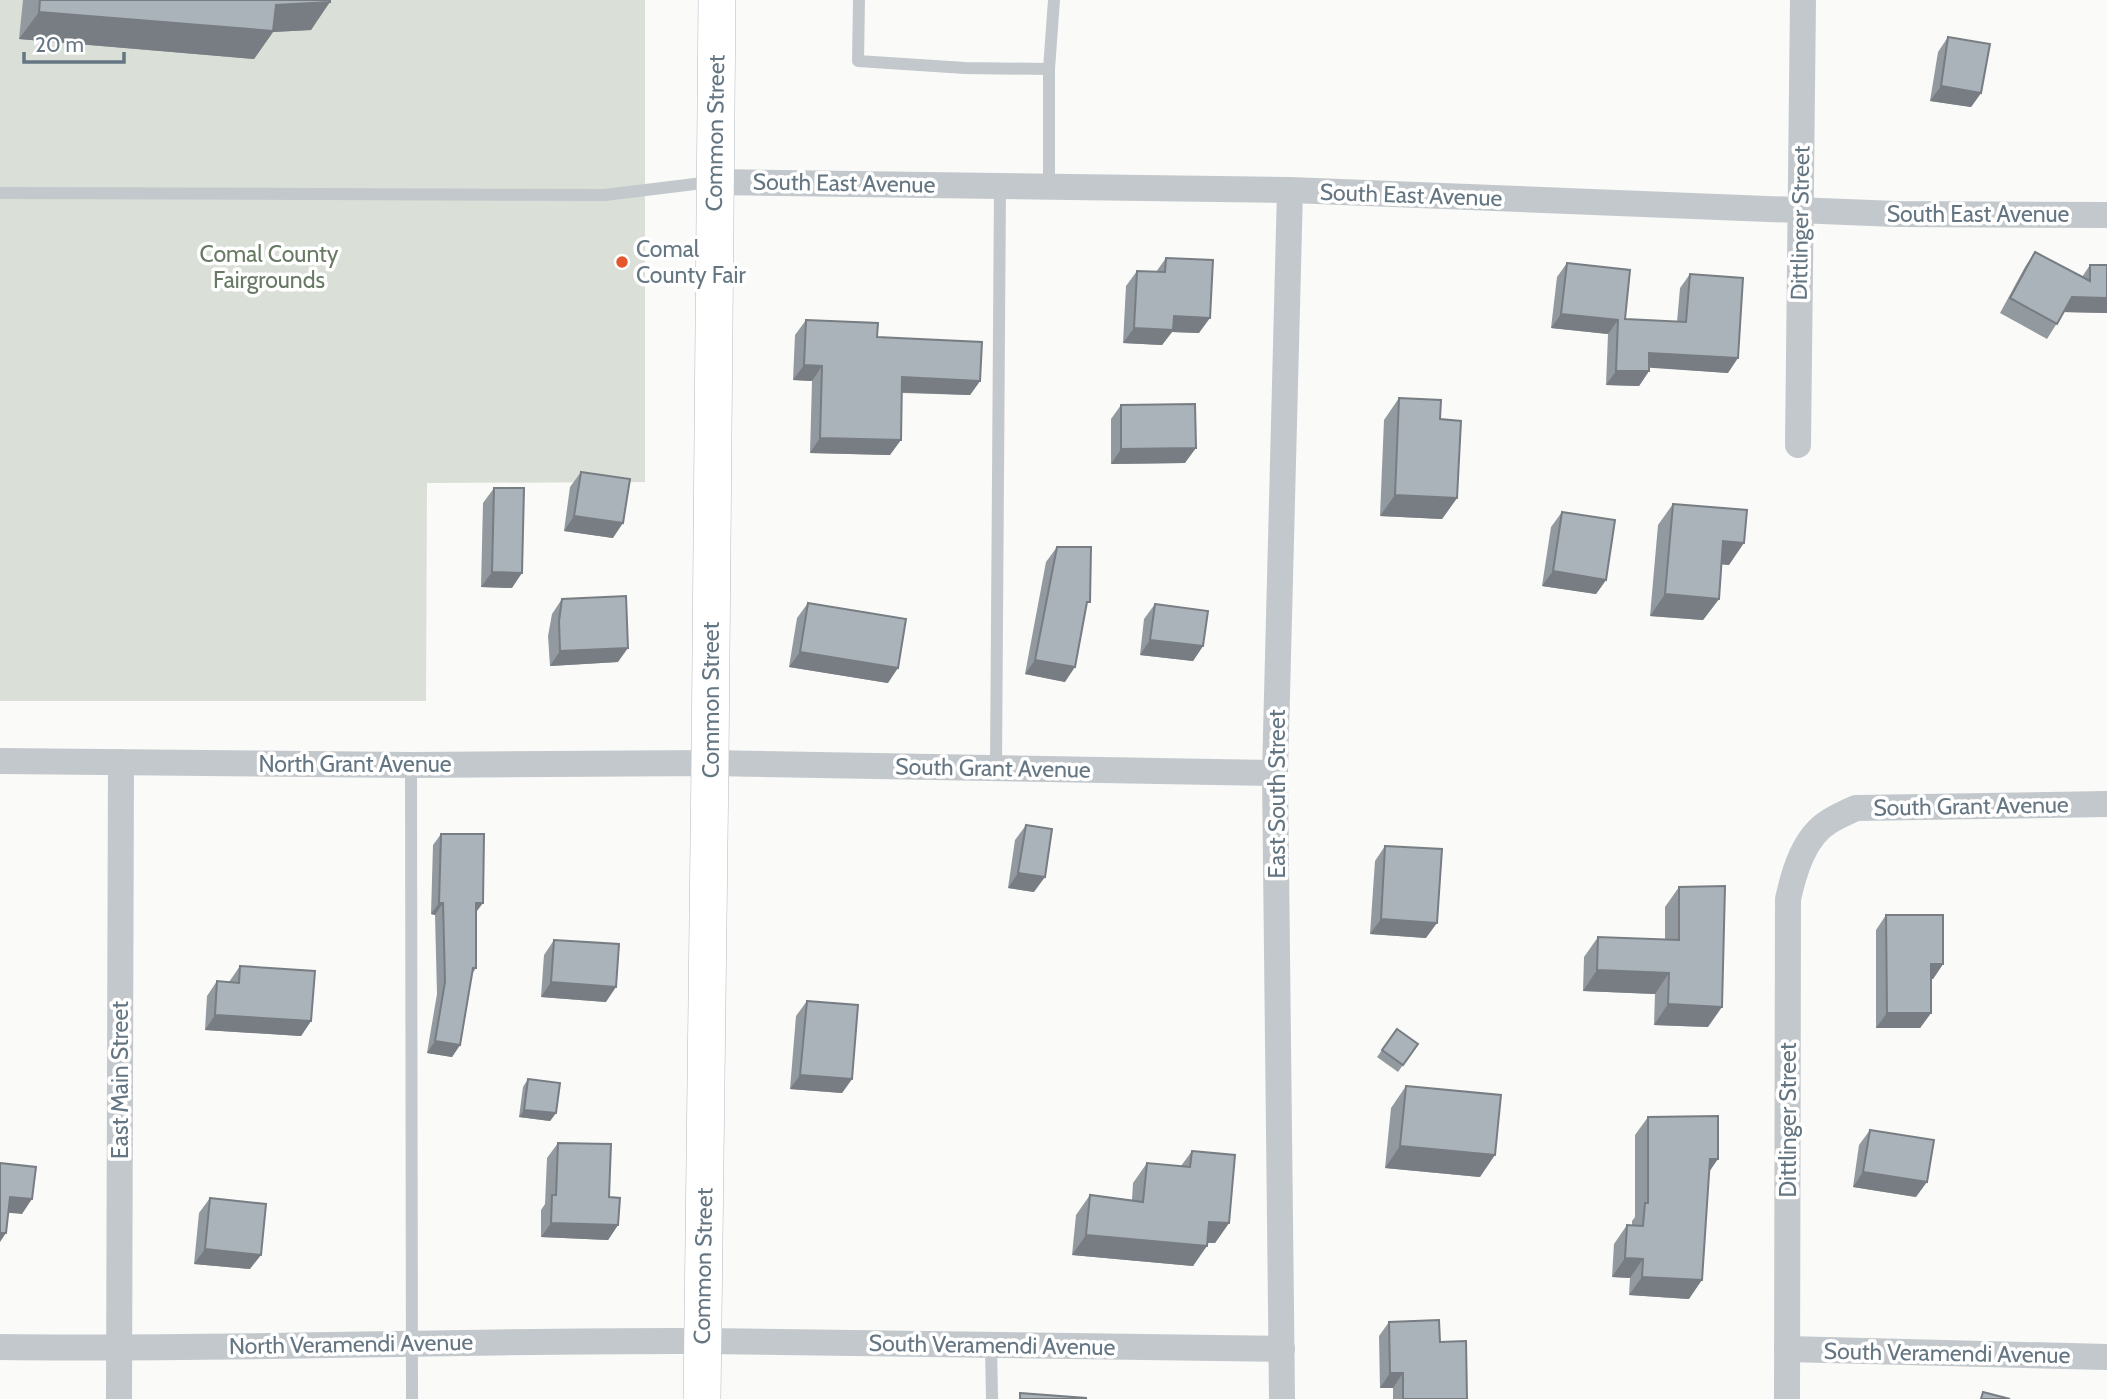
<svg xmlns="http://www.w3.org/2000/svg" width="2107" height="1399" font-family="Cabin,sans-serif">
<rect width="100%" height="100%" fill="#fafaf8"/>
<!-- green -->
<path fill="#dadfd7" d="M 0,0 L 645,0 L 645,482 L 427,483 L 426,701 L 0,701 Z"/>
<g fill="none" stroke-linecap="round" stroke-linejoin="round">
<defs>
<path id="secondary" d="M 702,1399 L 710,763 L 717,0"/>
</defs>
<!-- secondary casing -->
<use href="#secondary" stroke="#b3babf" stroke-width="38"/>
<!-- service -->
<g stroke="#c3c8cc" stroke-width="12">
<path d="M 859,0 L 858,61 L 965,68 L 1049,69 L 1054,0"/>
<path d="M 1049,69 L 1049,186"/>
<path d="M 0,193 L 605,195 L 711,182"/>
<path d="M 411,765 L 412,1399"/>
<path d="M 996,769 L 1000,185"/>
<path d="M 991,1345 L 992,1399"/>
</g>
<!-- minor -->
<g stroke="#c3c8cc" stroke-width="26">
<path d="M 715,182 L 1290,190 L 1896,214 L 2107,215"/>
<path d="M 1798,445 L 1803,0"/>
<path d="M 0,761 L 411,765 L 710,763 L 1275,773"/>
<path d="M 0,1347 C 234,1350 468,1340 702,1341 C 895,1342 1088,1347 1282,1349"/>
<path d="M 1787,1349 L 2107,1357"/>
<path d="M 119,1399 L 121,762"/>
<path d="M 1282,1399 L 1275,773 L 1290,190"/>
<path d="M 1787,1399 L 1788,899 C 1794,872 1804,836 1830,821 C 1838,816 1847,812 1856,808 L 2107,804"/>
</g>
<!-- secondary -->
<use href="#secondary" stroke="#fff" stroke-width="37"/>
</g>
<!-- wall -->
<g fill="#929a9f">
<path d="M 23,0 L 330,0 L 311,30 L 273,32 L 254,59 L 19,39 Z"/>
<path d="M 1948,37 L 1981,93 L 1971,107 L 1930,101 L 1938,52 Z"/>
<path d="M 2035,252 L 2082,277 L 2090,265 L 2107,265 L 2107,313 L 2064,312 L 2047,339 L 2000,313 L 2025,267 Z"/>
<path d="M 1166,258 L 1199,333 L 1172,332 L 1162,345 L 1123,343 L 1126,286 L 1137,271 L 1156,272 Z"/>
<path d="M 1567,263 L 1625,319 L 1677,322 L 1680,288 L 1690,274 L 1728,373 L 1649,367 L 1649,371 L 1639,386 L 1606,385 L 1608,334 L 1551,328 L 1557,277 Z"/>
<path d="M 806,320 L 877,337 L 980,381 L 970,395 L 902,393 L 890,455 L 810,453 L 812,381 L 793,380 L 795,335 Z"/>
<path d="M 1399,398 L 1440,419 L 1457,498 L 1442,519 L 1380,516 L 1384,420 Z"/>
<path d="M 1121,405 L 1185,463 L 1111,464 L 1111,419 Z"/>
<path d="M 581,472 L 613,538 L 564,531 L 570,487 Z"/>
<path d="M 494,488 L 512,588 L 481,587 L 483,503 Z"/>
<path d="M 1673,504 L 1729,565 L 1721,564 L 1719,599 L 1703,620 L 1650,616 L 1658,525 Z"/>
<path d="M 1562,512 L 1606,580 L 1596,594 L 1542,586 L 1551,527 Z"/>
<path d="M 1057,547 L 1065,682 L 1025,674 L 1046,562 Z"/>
<path d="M 562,599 L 618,662 L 550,666 L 548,636 L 552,614 Z"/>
<path d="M 808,603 L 888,683 L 789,667 L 797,618 Z"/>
<path d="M 1155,604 L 1203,646 L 1193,661 L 1140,655 L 1144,619 Z"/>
<path d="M 1026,825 L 1034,892 L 1008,888 L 1015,840 Z"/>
<path d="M 441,834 L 476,913 L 476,968 L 472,974 L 460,1045 L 452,1057 L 427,1053 L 437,994 L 435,915 L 431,914 L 433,845 Z"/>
<path d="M 1385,846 L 1426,938 L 1370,934 L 1375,861 Z"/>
<path d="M 1679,887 L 1708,1027 L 1654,1025 L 1655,994 L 1583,991 L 1584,957 L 1598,937 L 1665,940 L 1665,907 Z"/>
<path d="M 1886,915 L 1943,964 L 1933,979 L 1931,979 L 1931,1013 L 1920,1028 L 1876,1028 L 1876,930 Z"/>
<path d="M 554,940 L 606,1002 L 541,997 L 544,955 Z"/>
<path d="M 240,966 L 311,1021 L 301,1036 L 205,1030 L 207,996 L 217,981 L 229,982 Z"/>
<path d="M 807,1001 L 852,1079 L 842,1093 L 790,1089 L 796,1016 Z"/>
<path d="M 1397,1029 L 1418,1044 L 1398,1072 L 1377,1057 Z"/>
<path d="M 528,1079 L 556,1113 L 550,1121 L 519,1117 L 523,1087 Z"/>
<path d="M 1406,1086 L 1480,1177 L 1385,1168 L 1391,1108 Z"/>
<path d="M 1648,1117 L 1709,1172 L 1689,1299 L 1629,1295 L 1630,1278 L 1612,1277 L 1614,1244 L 1627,1225 L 1632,1226 L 1632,1221 L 1635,1217 L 1635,1135 Z"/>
<path d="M 1870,1130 L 1916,1197 L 1853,1187 L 1859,1145 Z"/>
<path d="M 558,1143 L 609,1197 L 618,1225 L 608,1240 L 541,1237 L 541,1210 L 545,1204 L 547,1158 Z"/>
<path d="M 1192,1151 L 1229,1223 L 1215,1243 L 1207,1243 L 1193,1266 L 1072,1255 L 1076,1215 L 1090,1195 L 1132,1200 L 1133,1183 L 1147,1163 L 1181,1166 Z"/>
<path d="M 210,1198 L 250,1269 L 194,1264 L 199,1213 Z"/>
<path d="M 1389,1322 L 1440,1342 L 1467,1399 L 1393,1399 L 1393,1388 L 1380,1388 L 1379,1336 Z"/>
</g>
<!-- shaded-wall -->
<g fill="#777d82">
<path d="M 330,2 L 311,30 L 273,32 L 254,59 L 19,39 L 39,12 Z"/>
<path d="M 1941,86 L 1981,93 L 1971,107 L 1930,101 Z"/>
<path d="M 2072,297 L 2107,298 L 2107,313 L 2062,312 Z"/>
<path d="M 1561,314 L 1618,320 L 1608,334 L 1551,328 Z"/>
<path d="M 1174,316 L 1210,318 L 1199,333 L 1172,332 L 1162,345 L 1123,343 L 1134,328 Z"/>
<path d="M 1649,353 L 1738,358 L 1728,373 L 1639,367 Z"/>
<path d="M 804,365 L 822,366 L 812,381 L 793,380 Z"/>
<path d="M 1616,371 L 1649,371 L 1639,386 L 1606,385 Z"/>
<path d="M 902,377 L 980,381 L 970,395 L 892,392 Z"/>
<path d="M 820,438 L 901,440 L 890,455 L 810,453 Z"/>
<path d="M 1196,448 L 1185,463 L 1111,464 L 1121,449 Z"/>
<path d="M 1395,495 L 1457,498 L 1442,519 L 1380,516 Z"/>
<path d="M 574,516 L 623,523 L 613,538 L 564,531 Z"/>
<path d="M 1723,541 L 1744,543 L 1729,565 L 1708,563 Z"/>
<path d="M 1553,571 L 1606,580 L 1596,594 L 1542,586 Z"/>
<path d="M 492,572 L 522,573 L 512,588 L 481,587 Z"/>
<path d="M 1665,594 L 1719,599 L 1703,620 L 1650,616 Z"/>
<path d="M 1150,640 L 1203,646 L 1193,661 L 1140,655 Z"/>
<path d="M 628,648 L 618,662 L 550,666 L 560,651 Z"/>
<path d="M 800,652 L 898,668 L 888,683 L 789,667 Z"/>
<path d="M 1035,660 L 1075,667 L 1065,682 L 1025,674 Z"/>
<path d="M 1018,873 L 1045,877 L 1034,892 L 1008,888 Z"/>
<path d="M 439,903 L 443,903 L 435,915 L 431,914 Z"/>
<path d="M 476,903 L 483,903 L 474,915 Z"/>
<path d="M 1381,919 L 1437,923 L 1426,938 L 1370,934 Z"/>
<path d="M 1931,964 L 1943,964 L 1933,979 L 1921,978 Z"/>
<path d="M 1597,970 L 1669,973 L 1655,994 L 1583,991 Z"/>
<path d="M 551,982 L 616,987 L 606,1002 L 541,997 Z"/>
<path d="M 1668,1004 L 1722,1007 L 1708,1027 L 1654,1025 Z"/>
<path d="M 1887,1013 L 1931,1013 L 1920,1028 L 1876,1028 Z"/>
<path d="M 215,1015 L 311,1021 L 301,1036 L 205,1030 Z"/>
<path d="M 435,1041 L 460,1045 L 452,1057 L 427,1053 Z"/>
<path d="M 800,1075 L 852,1079 L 842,1093 L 790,1089 Z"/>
<path d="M 524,1110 L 556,1113 L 550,1121 L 519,1117 Z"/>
<path d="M 1400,1146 L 1495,1155 L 1480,1177 L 1385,1168 Z"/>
<path d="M 1710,1159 L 1718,1159 L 1705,1178 Z"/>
<path d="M 1863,1172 L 1927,1182 L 1916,1197 L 1853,1187 Z"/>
<path d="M 10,1197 L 32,1199 L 22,1214 L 0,1212 Z"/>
<path d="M 1209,1222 L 1229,1223 L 1215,1243 L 1195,1242 Z"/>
<path d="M 551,1223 L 618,1225 L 608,1240 L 541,1237 Z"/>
<path d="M 0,1233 L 6,1233 L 0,1242 Z"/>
<path d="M 1086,1235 L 1207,1246 L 1193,1266 L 1072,1255 Z"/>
<path d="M 205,1249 L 261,1255 L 250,1269 L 194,1264 Z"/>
<path d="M 1625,1258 L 1643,1259 L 1630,1278 L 1612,1277 Z"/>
<path d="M 1642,1277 L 1702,1280 L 1689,1299 L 1629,1295 Z"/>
<path d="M 1390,1373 L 1403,1373 L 1393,1388 L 1380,1388 Z"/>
</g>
<!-- building -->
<g fill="#aab3b9" stroke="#777d82" stroke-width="2">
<path d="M 40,0 L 330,0 L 330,2 L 276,5 L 273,31 L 39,12 Z"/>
<path d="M 1948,37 L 1990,44 L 1981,93 L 1941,86 Z"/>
<path d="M 2035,252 L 2090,281 L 2090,265 L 2107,265 L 2107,298 L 2072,297 L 2057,324 L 2010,298 Z"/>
<path d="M 1166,258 L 1213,260 L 1210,318 L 1174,316 L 1173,330 L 1134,328 L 1137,271 L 1165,272 Z"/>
<path d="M 1567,263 L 1630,270 L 1625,319 L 1686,322 L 1690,274 L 1743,278 L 1738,358 L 1649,353 L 1649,371 L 1616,371 L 1618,320 L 1561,314 Z"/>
<path d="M 806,320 L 878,323 L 877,337 L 982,342 L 980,381 L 902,377 L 901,440 L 820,438 L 822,366 L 804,365 Z"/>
<path d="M 1399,398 L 1441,400 L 1440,419 L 1461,421 L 1457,498 L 1395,495 Z"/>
<path d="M 1195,404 L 1196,448 L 1121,449 L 1121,405 Z"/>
<path d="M 581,472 L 630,479 L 623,523 L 574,516 Z"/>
<path d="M 494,488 L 524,488 L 522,573 L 492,572 Z"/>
<path d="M 1673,504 L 1747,510 L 1744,543 L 1723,541 L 1719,599 L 1665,594 Z"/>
<path d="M 1562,512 L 1615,520 L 1606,580 L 1553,571 Z"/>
<path d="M 1057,547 L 1091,547 L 1090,602 L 1087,602 L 1075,667 L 1035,660 Z"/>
<path d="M 626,596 L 628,648 L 560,651 L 559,621 L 562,599 Z"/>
<path d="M 808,603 L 906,619 L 898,668 L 800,652 Z"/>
<path d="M 1155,604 L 1208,611 L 1203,646 L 1150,640 Z"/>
<path d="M 1026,825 L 1052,829 L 1045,877 L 1018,873 Z"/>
<path d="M 441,834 L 484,834 L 483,903 L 476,903 L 476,968 L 473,968 L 460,1045 L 435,1041 L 445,982 L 443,903 L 439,903 Z"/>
<path d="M 1385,846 L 1442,849 L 1437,923 L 1381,919 Z"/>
<path d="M 1725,886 L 1722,1007 L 1668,1004 L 1669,973 L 1597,970 L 1598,937 L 1679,940 L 1679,887 Z"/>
<path d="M 1886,915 L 1943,915 L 1943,964 L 1931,964 L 1931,1013 L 1887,1013 Z"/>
<path d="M 554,940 L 619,944 L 616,987 L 551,982 Z"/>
<path d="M 240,966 L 315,971 L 311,1021 L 215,1015 L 217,981 L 239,983 Z"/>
<path d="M 807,1001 L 858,1005 L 852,1079 L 800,1075 Z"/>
<path d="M 1397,1029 L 1418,1044 L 1403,1065 L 1382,1050 Z"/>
<path d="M 528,1079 L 560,1083 L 556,1113 L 524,1110 Z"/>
<path d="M 1406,1086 L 1501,1095 L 1495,1155 L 1400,1146 Z"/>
<path d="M 1718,1116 L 1718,1159 L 1710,1159 L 1702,1280 L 1642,1277 L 1643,1259 L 1625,1258 L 1627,1225 L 1643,1226 L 1645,1203 L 1648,1203 L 1648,1117 Z"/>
<path d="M 1870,1130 L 1934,1140 L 1927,1182 L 1863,1172 Z"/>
<path d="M 558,1143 L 611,1144 L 609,1197 L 620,1198 L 618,1225 L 551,1223 L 552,1195 L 556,1195 Z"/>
<path d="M 1192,1151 L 1235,1155 L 1229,1223 L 1209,1222 L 1207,1246 L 1086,1235 L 1090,1195 L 1143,1202 L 1147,1163 L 1190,1167 Z"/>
<path d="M 0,1163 L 36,1167 L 32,1199 L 10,1197 L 6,1233 L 0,1233 Z"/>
<path d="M 210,1198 L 266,1204 L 261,1255 L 205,1249 Z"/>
<path d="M 1439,1320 L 1440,1342 L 1466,1341 L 1467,1399 L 1403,1399 L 1403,1373 L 1390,1373 L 1389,1322 Z"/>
<path d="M 1983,1392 L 2010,1399 L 1981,1399 Z"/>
<path d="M 1020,1393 L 1086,1398 L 1086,1399 L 1020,1399 Z"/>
</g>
<!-- markers -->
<circle fill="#e4572e" stroke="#fff" stroke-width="2.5" cx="622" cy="262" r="7"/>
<g text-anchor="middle" stroke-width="7" stroke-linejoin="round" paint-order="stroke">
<!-- street labels -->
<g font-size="23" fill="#657683" stroke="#fff">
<text transform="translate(715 133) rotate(-89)" y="8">Common Street</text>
<text transform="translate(844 183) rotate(1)" y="8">South East Avenue</text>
<text transform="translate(1411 195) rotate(2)" y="8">South East Avenue</text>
<text x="1978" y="222">South East Avenue</text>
<text transform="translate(1800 223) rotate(-89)" y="8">Dittlinger Street</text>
<text transform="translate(711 700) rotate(-90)" y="8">Common Street</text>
<text x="355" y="772">North Grant Avenue</text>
<text transform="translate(993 768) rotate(1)" y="8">South Grant Avenue</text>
<text transform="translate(1277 794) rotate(-90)" y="8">East South Street</text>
<text transform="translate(1971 806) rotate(-1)" y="8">South Grant Avenue</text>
<text transform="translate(120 1080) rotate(-90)" y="8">East Main Street</text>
<text transform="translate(1788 1120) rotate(-90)" y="8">Dittlinger Street</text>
<text transform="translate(703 1266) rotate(-89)" y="8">Common Street</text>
<text transform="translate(351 1344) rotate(-1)" y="8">North Veramendi Avenue</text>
<text transform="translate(992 1345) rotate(1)" y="8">South Veramendi Avenue</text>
<text transform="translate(1947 1353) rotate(1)" y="8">South Veramendi Avenue</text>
</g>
<!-- poi labels -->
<g font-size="23" fill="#657683" stroke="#fff" text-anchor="start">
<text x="636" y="257">Comal<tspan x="636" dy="26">County Fair</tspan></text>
</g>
<!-- park labels -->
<g font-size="23" fill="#687a64" stroke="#fff">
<text x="269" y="262">Comal County<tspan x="269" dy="26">Fairgrounds</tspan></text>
</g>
</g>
<!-- scale -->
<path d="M24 52v10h100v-10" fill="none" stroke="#657683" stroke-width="3.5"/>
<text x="35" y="52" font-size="21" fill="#657683" stroke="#ffffff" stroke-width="5" paint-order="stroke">20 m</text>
</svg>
